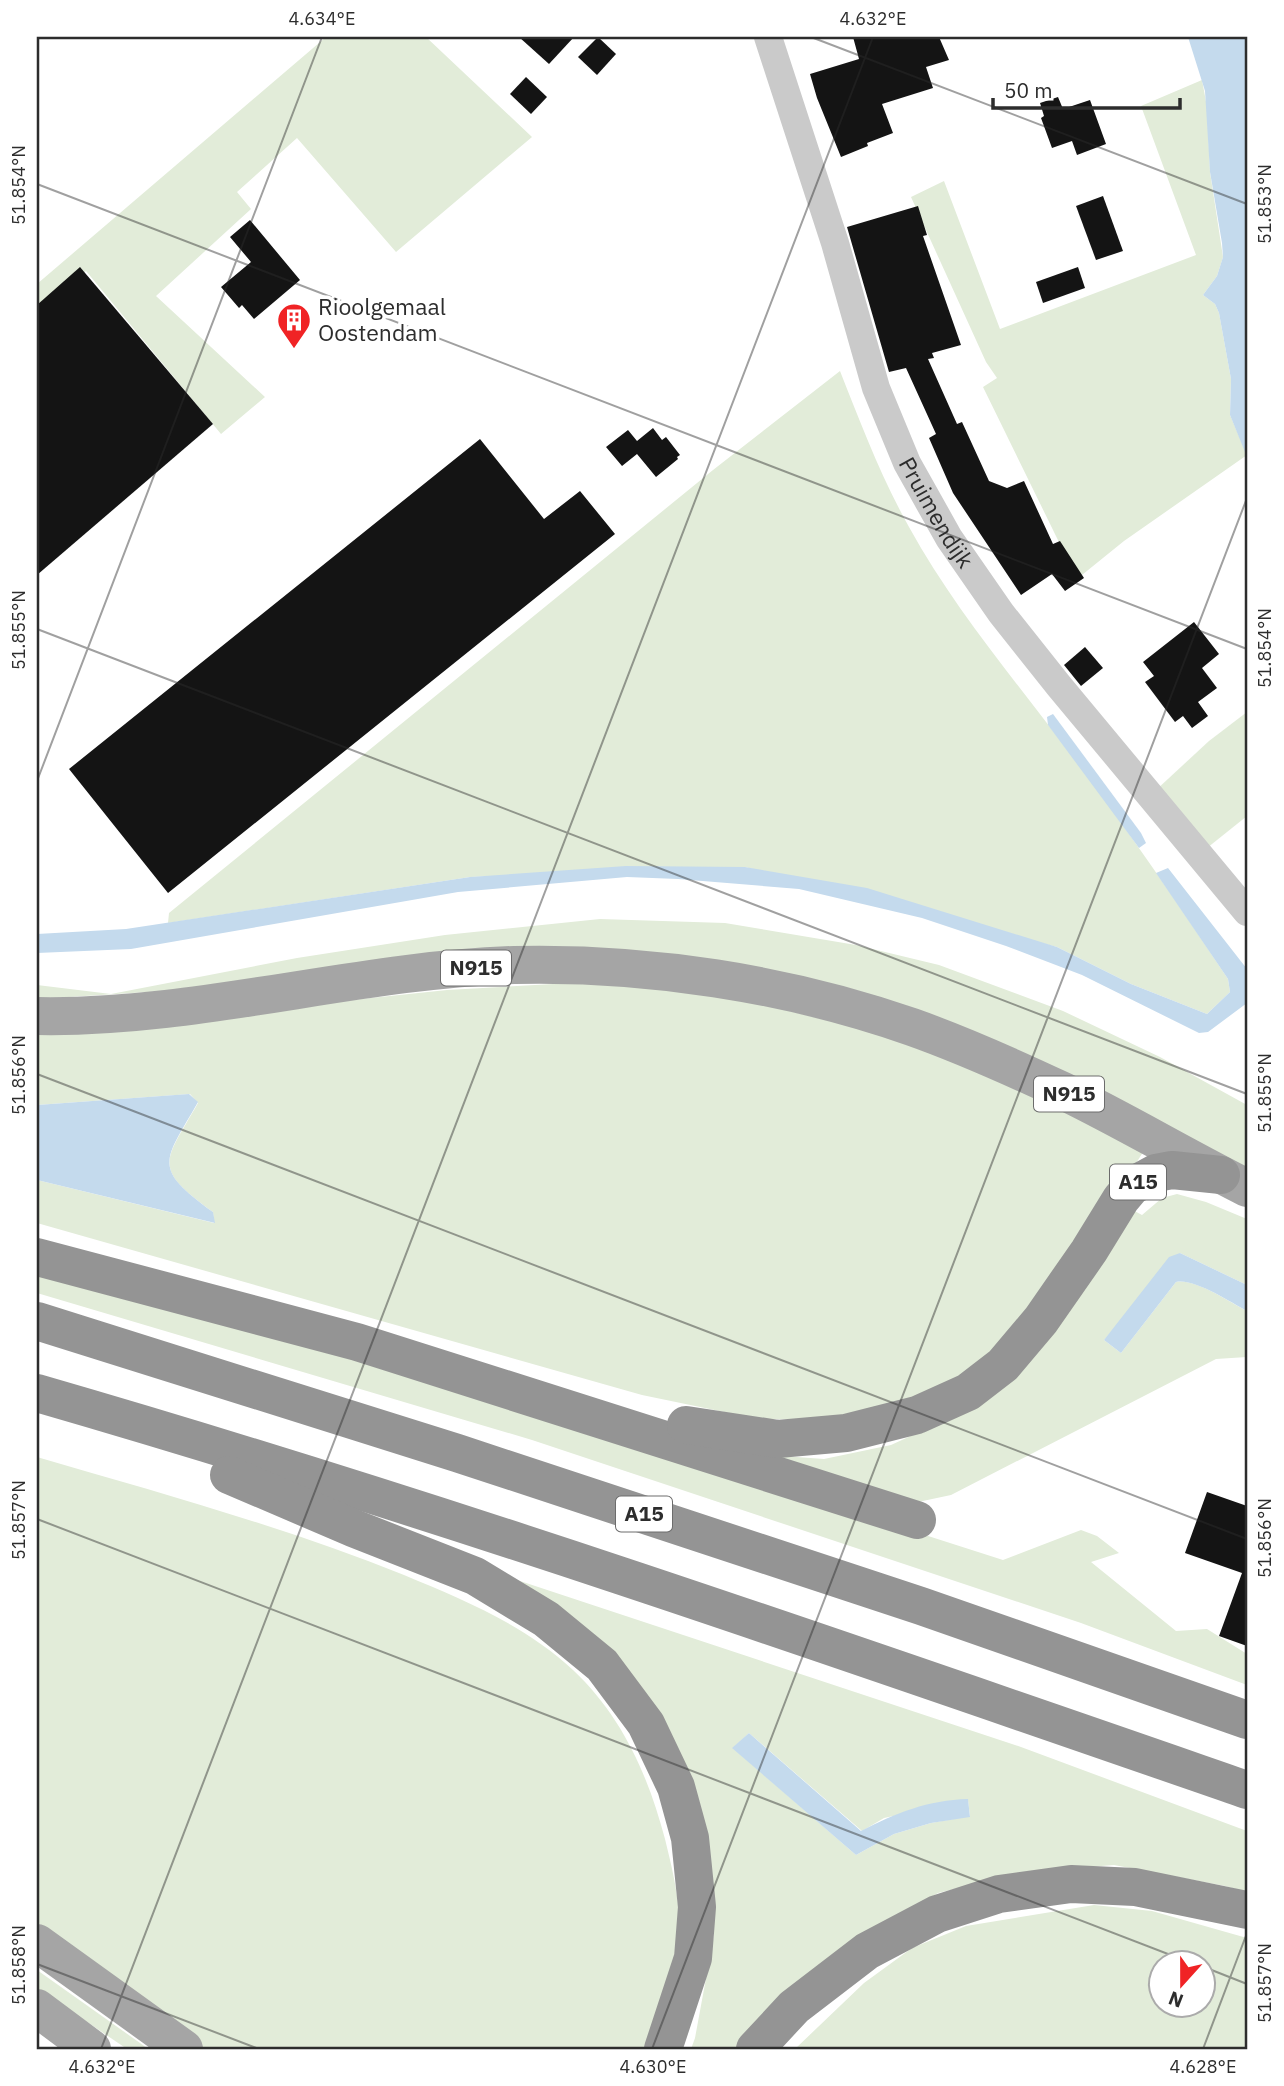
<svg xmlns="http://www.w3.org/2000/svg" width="1284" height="2086" font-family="'IBM Plex Sans',sans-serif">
<rect width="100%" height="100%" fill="#fff"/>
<g fill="#e2ecd9" fill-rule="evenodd">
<path d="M326,37H426L532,137L396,252L297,138L237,192L251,209L156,296L265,397L221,434L86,271L37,311V284Z"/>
<path d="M1202,80L1207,107L1210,172L1223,257L1217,276L1203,295L1215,304L1219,313L1231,379L1230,415L1247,455L1124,541L1077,579L983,387L997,378L986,362L911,197L944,181L1000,329L1196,255L1141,106Z"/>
<path d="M840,371C861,424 881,477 909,527C952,605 1009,673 1063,744C1121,820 1175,899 1228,979L1230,992L1207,1014L1131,984L1057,947L745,867L470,877L168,923L169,913L713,470Z"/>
<path d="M1247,712V816L1202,852L1155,791L1209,741Z"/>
<path d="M600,919L725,923L856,945L939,965L1063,1011L1160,1057L1247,1105V1172L713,966L262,985L37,999V985L111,994L297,958L445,935Z"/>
<path d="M589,982L708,991L916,1042L1145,1149L1075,1260L971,1373L902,1405L839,1420L758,1419L642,1395L37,1223V1180L214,1223L213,1212C151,1167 164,1163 198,1103L190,1094L37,1105V1033L447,990Z"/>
<path d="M1177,1194L1206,1202L1247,1219V1285L1180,1253L1104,1340L1121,1353L1176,1282C1195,1278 1229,1302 1247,1311V1357L1216,1359L951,1495L918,1502L755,1454L824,1459L891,1445L952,1417L1129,1208L1142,1215L1162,1198Z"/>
<path d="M37,1271L376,1359L1003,1560L1081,1530L1097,1536L1119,1553L1091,1562L1176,1631L1207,1629L1247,1654V1685L1081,1623L532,1440L37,1293Z"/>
<path d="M37,1457C160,1493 285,1527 404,1575C464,1600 525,1625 573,1670C622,1716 648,1775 665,1839C671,1864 678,1891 679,1917C680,1961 658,2008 644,2049H204L37,1928Z"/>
<path d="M511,1578L1021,1747L1247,1831V1892L1225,1886L1114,1865L1024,1872L938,1893L878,1927L734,2049H691L695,2038L714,1935L692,1791ZM749,1733L862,1831L884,1818L968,1800L970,1816L931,1823L894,1834L856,1855L733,1748Z"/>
<path d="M1094,1905L1152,1911L1247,1938V2049H795L864,1983L912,1948L966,1926ZM1162,1964H1204V2006H1162Z"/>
<path d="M37,1970L140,2043L148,2049H127L37,1988Z"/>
</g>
<g fill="#c4daed">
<path d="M1188,37H1247V457L1230,415L1231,379L1219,313L1215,304L1203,295L1217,276L1223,257L1222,243L1210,172L1205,91Z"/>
<path d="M1053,714L1141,833L1146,843L1139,848L1048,725L1047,717Z"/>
<path d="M626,866L745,867L867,888L1057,947L1131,984L1207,1014L1230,992L1228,979L1156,873L1168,868L1247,969V1003L1208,1032L1199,1033L1082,975L1006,946L922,918L799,889L678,879L627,877L458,892L131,949L37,953V934L126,929L470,877Z"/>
<path d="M189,1094L198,1102C164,1162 151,1167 213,1212L215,1223L37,1180V1105Z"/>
<path d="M1180,1253L1247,1285V1311C1230,1302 1194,1278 1176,1282L1121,1353L1104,1340L1169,1257Z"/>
<path d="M749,1733L861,1831C896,1813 928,1800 968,1799L970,1817L931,1823L894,1834L856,1855L732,1748Z"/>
</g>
<g fill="#141414">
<path d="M519,37H574L549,64Z"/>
<path d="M598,37L616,54L597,75L578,57Z"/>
<path d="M853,37H939L949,60L926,67L933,88L882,104L893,133L867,143L868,146L841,157L817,98L810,74L859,59Z"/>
<path d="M526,77L547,97L531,114L510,94Z"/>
<path d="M1058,97L1063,109L1090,100L1106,144L1077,155L1072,141L1052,148L1041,118L1044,116L1040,103Z"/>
<path d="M1103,196L1123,251L1096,260L1076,206Z"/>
<path d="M918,206L927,235L923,236L961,345L932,353L934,358L928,359L957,424L962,422L989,481L1007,488L1024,481L1053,544L1060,541L1084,578L1065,591L1052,574L1021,595L953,493L929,438L936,434L906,368L889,372L847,227Z"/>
<path d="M250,220L300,280L254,319L242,305L239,308L221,287L251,262L230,237Z"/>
<path d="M80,267L213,424L37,575V305Z"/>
<path d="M1078,267L1085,288L1043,303L1036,282Z"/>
<path d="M653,428L662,440L666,437L680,455L677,457L678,459L656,477L637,454L622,466L606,447L628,430L637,441Z"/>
<path d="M480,439L544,519L580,491L615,534L168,893L69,769Z"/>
<path d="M1194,622L1219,654L1202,668L1217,688L1198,702L1208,716L1192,728L1183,716L1175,722L1145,682L1154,676L1143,662Z"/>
<path d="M1085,647L1103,668L1081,686L1064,665Z"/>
<path d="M1207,1492L1247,1506V1646L1219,1636L1242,1573L1185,1553Z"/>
</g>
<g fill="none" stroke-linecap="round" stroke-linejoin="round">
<path stroke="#cacaca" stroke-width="28" id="s1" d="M768,37L835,243L876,388L907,463L949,538L1001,613L1059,686L1247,912"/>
<g stroke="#a5a5a5" stroke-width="38">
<path d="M37,1016C197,1019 354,970 514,965C647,962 786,983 912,1027C963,1045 1014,1068 1063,1091C1125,1121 1185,1157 1247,1188"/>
<path d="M37,1943L184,2049"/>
<path d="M37,2008L92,2049"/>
</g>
<g stroke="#949494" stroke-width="38">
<path d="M37,1257L357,1342L917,1520"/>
<path d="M37,1321L457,1453L921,1606L1247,1720"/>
<path d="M37,1393C445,1511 846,1651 1247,1790"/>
<path d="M686,1425L778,1439L846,1433L917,1415L968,1392L1003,1365L1041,1320L1089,1251L1121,1199L1132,1186L1156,1173L1172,1170L1221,1175"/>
<path d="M229,1475L353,1528L475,1576L546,1619L602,1665L646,1724L676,1787L690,1838L697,1907L693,1958L663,2049"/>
<path d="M755,2049L794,2007L867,1951L937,1914L999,1894L1071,1884L1135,1887L1247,1910"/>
</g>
</g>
<path fill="none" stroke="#2d2d2d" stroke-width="2" stroke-opacity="0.45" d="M811,37L1247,204M37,184L1247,649M37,629L1247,1094M37,781L322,37M37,1074L1247,1539M37,1519L1194,1964M37,1964L259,2049M1204,1967L1247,1984M101,2049L873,37M652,2049L1247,498M1203,2049L1247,1933"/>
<defs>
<g id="building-pin" transform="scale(1.75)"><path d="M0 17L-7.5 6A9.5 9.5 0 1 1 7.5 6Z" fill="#f02325" stroke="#fff"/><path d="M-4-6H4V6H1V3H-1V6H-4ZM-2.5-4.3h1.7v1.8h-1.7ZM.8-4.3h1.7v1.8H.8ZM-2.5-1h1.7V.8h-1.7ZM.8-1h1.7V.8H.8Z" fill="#fff"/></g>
</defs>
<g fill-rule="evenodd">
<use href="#building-pin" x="294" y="320"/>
</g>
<g text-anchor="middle" stroke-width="7" stroke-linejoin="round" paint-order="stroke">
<g fill="#fff" stroke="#6c6c6c" stroke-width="2">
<rect x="441" y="950.5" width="70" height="35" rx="5"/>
<rect x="1034" y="1076.5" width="70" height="35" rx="5"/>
<rect x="1110" y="1164.5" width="56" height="35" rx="5"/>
<rect x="616" y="1496.5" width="56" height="35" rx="5"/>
</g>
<g font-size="21" font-weight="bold" fill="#2d2d2d">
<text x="476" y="975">N915</text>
<text x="1069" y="1101">N915</text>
<text x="1138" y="1189">A15</text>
<text x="644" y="1521">A15</text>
</g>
<g font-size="23" fill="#2d2d2d" stroke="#fff" text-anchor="start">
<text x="318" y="315">Rioolgemaal<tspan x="318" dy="26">Oostendam</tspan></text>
</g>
<g font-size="23" fill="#2d2d2d" stroke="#fff">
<text dy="8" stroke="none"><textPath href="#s1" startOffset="506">Pruimendijk</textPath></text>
</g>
</g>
<rect width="1284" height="2086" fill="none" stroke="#ffffff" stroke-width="77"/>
<g transform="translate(1182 1984) rotate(201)"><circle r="33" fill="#ffffff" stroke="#ababab" stroke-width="2"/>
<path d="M0-5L12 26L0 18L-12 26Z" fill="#f02325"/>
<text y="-10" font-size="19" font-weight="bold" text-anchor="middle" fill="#2d2d2d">N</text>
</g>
<path d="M993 98v10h187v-10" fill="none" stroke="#2d2d2d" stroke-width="3.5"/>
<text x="1004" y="98" font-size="21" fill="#2d2d2d" stroke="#ffffff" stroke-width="5" paint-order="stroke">50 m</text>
<rect x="38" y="38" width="1208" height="2010" fill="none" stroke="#2d2d2d" stroke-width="2.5"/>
<g font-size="18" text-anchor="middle" fill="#2d2d2d">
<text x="322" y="25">4.634°E</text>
<text x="873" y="25">4.632°E</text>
<text transform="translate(19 185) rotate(-90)" y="6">51.854°N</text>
<text transform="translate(1265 204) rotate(-90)" y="6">51.853°N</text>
<text transform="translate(19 630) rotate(-90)" y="6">51.855°N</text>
<text transform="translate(1265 648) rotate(-90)" y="6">51.854°N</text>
<text transform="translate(19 1075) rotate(-90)" y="6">51.856°N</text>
<text transform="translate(1265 1093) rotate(-90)" y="6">51.855°N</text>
<text transform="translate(19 1520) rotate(-90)" y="6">51.857°N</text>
<text transform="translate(1265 1538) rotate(-90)" y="6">51.856°N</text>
<text transform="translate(19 1965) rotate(-90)" y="6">51.858°N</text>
<text transform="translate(1265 1983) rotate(-90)" y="6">51.857°N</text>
<text x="102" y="2073">4.632°E</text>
<text x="653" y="2073">4.630°E</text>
<text x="1203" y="2073">4.628°E</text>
</g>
</svg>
